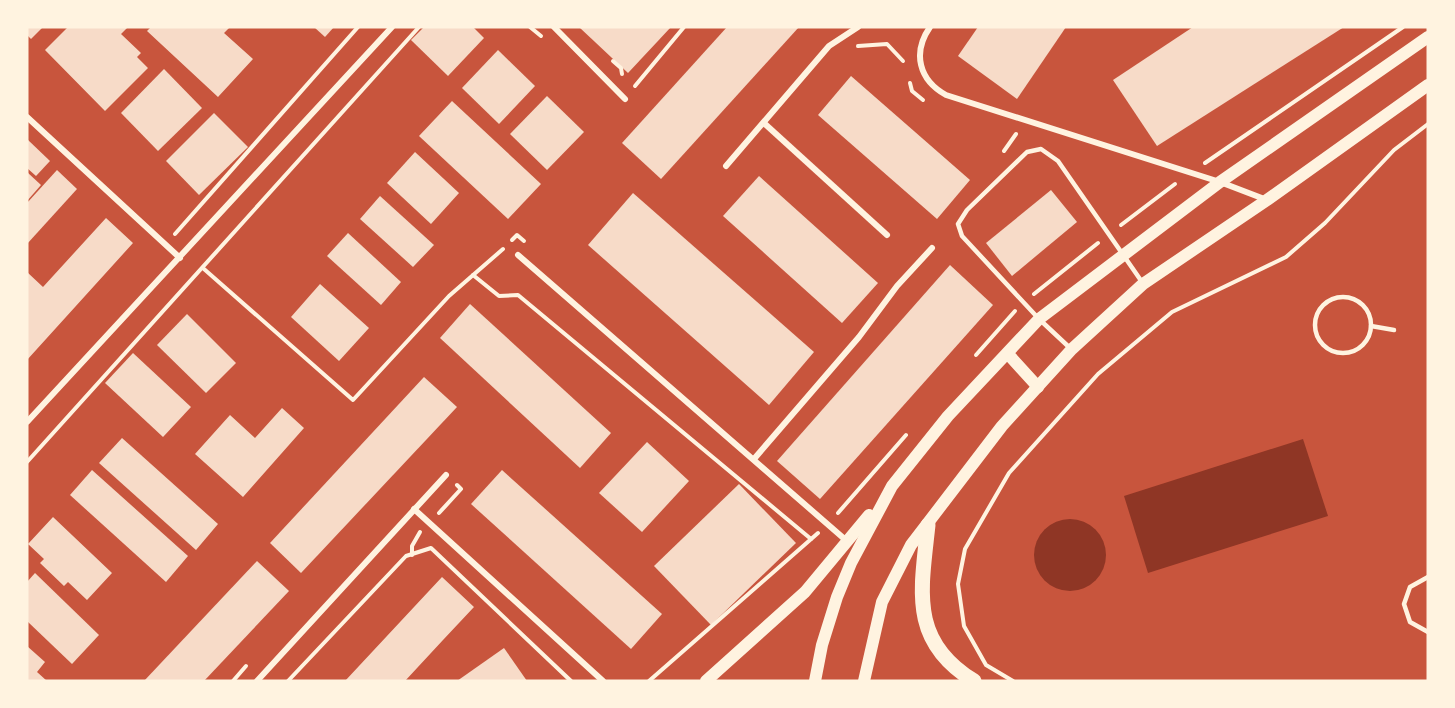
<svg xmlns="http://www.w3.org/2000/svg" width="1455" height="708" font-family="'Libre Baskerville',serif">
<rect width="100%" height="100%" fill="#c8553d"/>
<g fill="#8f3625">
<path d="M1303,439L1328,516L1148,573L1124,496Z"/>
<circle cx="1070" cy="555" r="36"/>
</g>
<g fill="#f7dbc8">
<path d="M27,27H43L31,39L27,35Z"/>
<path d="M68,27H128L121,34L141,53L137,57L148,68L105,111L45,50Z"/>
<path d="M151,27H230L224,33L253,59L218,97L147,31Z"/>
<path d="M314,27H334L325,37Z"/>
<path d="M424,27H473L484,38L448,76L411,40Z"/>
<path d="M579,27H671L628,73Z"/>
<path d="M727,27H799L661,179L622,143Z"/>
<path d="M978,27H1066L1017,99L958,56Z"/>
<path d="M1193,27H1344L1157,146L1113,80Z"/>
<path d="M498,50L535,86L499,124L462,88Z"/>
<path d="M164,69L202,108L158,151L121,113Z"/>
<path d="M851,76L970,180L937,219L818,115Z"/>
<path d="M547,96L584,132L547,170L510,134Z"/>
<path d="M452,101L541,184L508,219L419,136Z"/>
<path d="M214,113L248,147L199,195L166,161Z"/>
<path d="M27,139L50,161L36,176L27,168Z"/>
<path d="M415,152L459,193L431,224L387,183Z"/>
<path d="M57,170L77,189L27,244V203Z"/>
<path d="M27,172L41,185L27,201Z"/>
<path d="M759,176L878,283L842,323L723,216Z"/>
<path d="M1051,190L1077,222L1012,276L986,243Z"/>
<path d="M633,193L814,352L769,405L588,245Z"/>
<path d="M380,196L434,245L413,267L360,219Z"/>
<path d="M106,218L133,243L27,360V272L43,287Z"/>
<path d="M348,233L401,282L381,305L327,256Z"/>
<path d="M950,265L993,305L820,499L777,461Z"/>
<path d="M320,284L369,328L339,361L291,317Z"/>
<path d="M470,304L611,433L580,468L440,338Z"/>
<path d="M187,314L236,363L206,393L157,345Z"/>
<path d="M133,353L191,407L163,437L105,383Z"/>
<path d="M424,377L457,407L301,573L270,543Z"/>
<path d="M282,408L304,428L243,497L195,454L230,415L255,438Z"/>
<path d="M122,438L218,524L196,550L99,463Z"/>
<path d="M647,442L689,481L642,532L599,493Z"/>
<path d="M92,470L188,556L166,582L70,495Z"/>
<path d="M502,470L662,614L631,649L471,504Z"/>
<path d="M739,484L796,543L711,625L654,566Z"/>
<path d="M53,517L112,573L87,600L68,582L64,586L40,563L44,559L28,544Z"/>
<path d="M257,561L289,591L204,681H144Z"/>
<path d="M35,573L99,635L72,664L27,621V582Z"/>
<path d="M442,577L474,607L443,640L405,681H345Z"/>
<path d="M27,646L45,662L37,672L47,681H27Z"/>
<path d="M504,648L527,681H457Z"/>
</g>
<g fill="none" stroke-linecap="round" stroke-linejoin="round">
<g stroke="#fff3e0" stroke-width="4">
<path d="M530,27L541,36"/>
<path d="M858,46L887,44L903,61"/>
<path d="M613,61L621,68L622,74"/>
<path d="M910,83L912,91L923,100"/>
<path d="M635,86L684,27"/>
<path d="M1004,151L1016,134"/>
<path d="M1205,163L1403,27"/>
<path d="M1121,225L1175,184"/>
<path d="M175,234L358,27"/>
<path d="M512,240L517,235L524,241"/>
<path d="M204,269L353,400L449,296L503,249"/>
<path d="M473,275L499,296L518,295L811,539"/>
<path d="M1034,294L1098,243"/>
<path d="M976,355L1015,311"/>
<path d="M27,462L419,27"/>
<path d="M439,513L461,489L457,485"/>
<path d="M838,513L906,435"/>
<path d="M412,555V546L420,532"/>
<path d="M233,681L246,666"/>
<path d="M288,681L406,556L431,548L571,681"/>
<path d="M649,681L818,533"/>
<path d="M1013,681L986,665L964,626L958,584L965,549L1009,473L1098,374L1172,312L1286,257L1325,223L1394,150L1428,124"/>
</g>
<g stroke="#fff3e0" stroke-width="4.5">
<circle cx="1343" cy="325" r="28"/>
<path d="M1371,326L1394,330"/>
<path d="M1070,348L1039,319L962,236L958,224L967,210L1027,152L1041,149L1058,161L1142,282"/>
<path d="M1428,577L1410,587L1404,604L1410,622L1428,632"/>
</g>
<g stroke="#fff3e0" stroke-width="6">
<path d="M554,27L625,99"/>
<path d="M930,27C912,53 919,80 946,95L1220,182L1267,200"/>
<path d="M27,117L180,258"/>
<path d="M765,124L887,235"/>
<path d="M726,166L829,46L858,27"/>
<path d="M518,255L848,542"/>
<path d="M27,422L392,27"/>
<path d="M754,459L859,337L897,286L932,248"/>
<path d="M414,509L603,681"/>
<path d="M257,681L446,475"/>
</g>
<g stroke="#fff3e0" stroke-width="12">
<path d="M1008,354L1038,387"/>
<path d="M706,681L805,592L869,515"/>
<path d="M815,681L822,645L837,597L851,563L892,486L948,416L1039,319L1220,182L1428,37"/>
<path d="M864,681L882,602L911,545L1002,426L1072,349L1143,284L1267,200L1428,85"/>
</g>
<path stroke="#fff3e0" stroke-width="15" d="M928,525C921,591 909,641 974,681"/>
</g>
<rect width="1455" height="708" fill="none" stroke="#fff3e0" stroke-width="57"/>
</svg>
